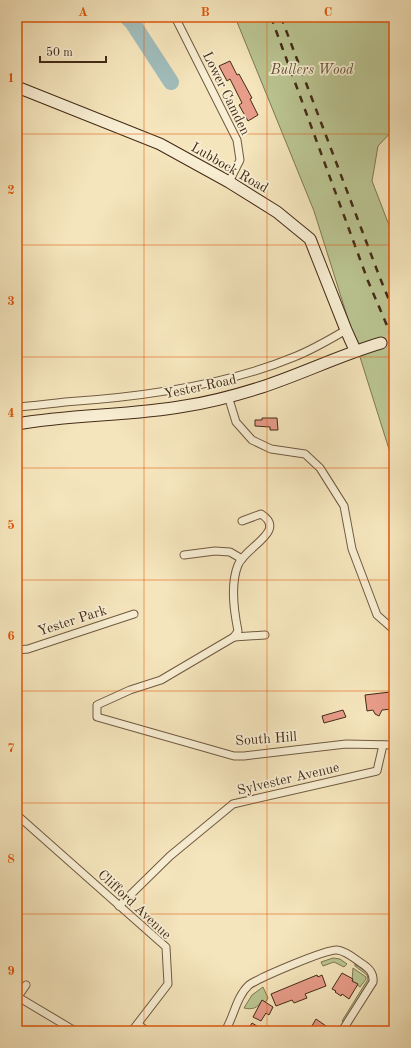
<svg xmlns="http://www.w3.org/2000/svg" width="411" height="1048" font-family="'Old Standard TT',serif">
<rect width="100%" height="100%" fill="#f5e5bc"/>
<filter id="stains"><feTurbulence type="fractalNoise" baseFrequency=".005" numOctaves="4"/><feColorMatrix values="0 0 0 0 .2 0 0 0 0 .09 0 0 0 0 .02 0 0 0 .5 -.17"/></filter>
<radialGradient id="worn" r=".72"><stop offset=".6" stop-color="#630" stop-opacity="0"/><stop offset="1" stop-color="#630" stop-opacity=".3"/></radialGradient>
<g fill="#bac592" stroke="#7e7854">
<path d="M235,17H394V129L378,146L372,181L394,238V465L314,211Z"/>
<path d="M333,958L340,959L347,964L344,967L334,962L323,966L321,962Z"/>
<path d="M355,964L369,974L370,980L344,1022L342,1021L368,979L367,975L355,966Z"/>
<path d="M353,968L366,977V979L360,987L352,981Z"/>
<path d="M263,987L268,998L265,1003L262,1001C257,1008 253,1010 244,1008L252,995Z"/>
</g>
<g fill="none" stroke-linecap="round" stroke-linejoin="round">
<path stroke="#a0bdbb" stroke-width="16" d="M127,17L132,22L171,82"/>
</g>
<g fill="#e89c8a" stroke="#432b17">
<path d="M230,61L237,75L239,74L252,98L250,99L258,115L248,121L239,105L242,103L230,79L227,81L219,66Z"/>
<path d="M262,418H277L278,430H270V427L255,426V420H262Z"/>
<path d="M390,692L392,694L393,697L391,700L392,709L382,710L379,716L375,714L373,710L367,711L365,695Z"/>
<path d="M343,710L346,717L324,723L322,716Z"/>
<path d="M342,973L353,979L352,981L358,984L349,999L342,994L341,996L335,992L336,991L332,989Z"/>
<path d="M317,975L318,977L322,975L326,986L305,994L307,998L294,1003L292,1000L276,1006L271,994Z"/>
<path d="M262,1000L273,1007L269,1015L266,1013L261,1021L253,1017Z"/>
<path d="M316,1019L326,1026L323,1031H309Z"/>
<path d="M252,1023L265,1031H247Z"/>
</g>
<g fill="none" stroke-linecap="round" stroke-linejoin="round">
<path stroke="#d1c09b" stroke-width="11" stroke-dasharray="11 5.5" stroke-linecap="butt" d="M381,343L394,338"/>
<g stroke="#705a40" stroke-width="9">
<g id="street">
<path d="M175,17L237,140L240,160L229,182"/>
<path d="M228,396L236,422L252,440L271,449L305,454L320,468L344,506L352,549L377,615L394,630"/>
<path d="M17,407C33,406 49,404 65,402C141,397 224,386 294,357C312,350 329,340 346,330"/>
<path d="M242,521L261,514C288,531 245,547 238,565C230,585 234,611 238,631L234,637L161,680L130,690L97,705V717L234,756H244L346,744L394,745"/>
<path d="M184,555L215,551L230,552L242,559"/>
<path d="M234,637L265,635"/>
<path d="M17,650L28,649L134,614"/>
<path d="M17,815L166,947L168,984L132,1031"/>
<path d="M119,906L170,856L233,804L377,771L383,745"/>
<path d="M18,997L75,1031"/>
<path d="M17,998L26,985"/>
<path d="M138,1024L146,1031"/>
<path d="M225,1031C234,1017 236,997 249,985C259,978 326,949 337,950C346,951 354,958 361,963C369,968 374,973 373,982L342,1031"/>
</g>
</g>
<g stroke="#432b17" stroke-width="13">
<g id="secondary">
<path d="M17,87L160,144L229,182L277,212L310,239L346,330L355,350"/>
<path d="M17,424C73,414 130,416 185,406C211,402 237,395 262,387C302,374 340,355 381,343"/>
</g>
</g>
<use href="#street" stroke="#f8eed3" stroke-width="7"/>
<use href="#secondary" stroke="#f8eed3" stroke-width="11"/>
<g stroke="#432b17" stroke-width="2.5" stroke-dasharray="7 7" stroke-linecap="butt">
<path d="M271,17L368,281L394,342"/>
<path d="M281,17L380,278L394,312"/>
</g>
</g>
<path fill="none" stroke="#e0570d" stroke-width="1" stroke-opacity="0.55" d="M144,17V1031M267,17V1031M17,134H394M17,245H394M17,357H394M17,468H394M17,580H394M17,691H394M17,803H394M17,914H394"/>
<g text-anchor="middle" stroke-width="3.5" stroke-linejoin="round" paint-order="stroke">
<g font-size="14" font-style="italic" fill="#615236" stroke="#f8eed3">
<text x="312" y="74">Bullers Wood</text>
</g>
<g font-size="14" fill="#432b17" stroke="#f8eed3">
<text transform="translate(227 93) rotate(64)" y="5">Lower Camden</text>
<text transform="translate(230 167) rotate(30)" y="5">Lubbock Road</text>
<text transform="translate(200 386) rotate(-12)" y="5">Yester Road</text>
<text transform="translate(72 620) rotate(-18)" y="5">Yester Park</text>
<text transform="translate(266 738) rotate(-4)" y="5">South Hill</text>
<text transform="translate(288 778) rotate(-13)" y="5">Sylvester Avenue</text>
<text transform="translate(135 904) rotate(43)" y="5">Clifford Avenue</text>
</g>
</g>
<rect width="411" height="1048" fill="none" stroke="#f5e5bc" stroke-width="44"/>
<path d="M40 56v6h66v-6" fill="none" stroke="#432b17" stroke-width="2"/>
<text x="46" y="56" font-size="12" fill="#432b17" stroke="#f8eed3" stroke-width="3" paint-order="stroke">50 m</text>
<rect x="22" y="22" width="367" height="1004" fill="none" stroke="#e0570d" stroke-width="1.5"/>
<g font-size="13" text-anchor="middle" font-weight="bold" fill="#e0570d">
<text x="83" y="16">A</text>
<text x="205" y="16">B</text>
<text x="328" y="16">C</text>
<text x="11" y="82">1</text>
<text x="11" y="194">2</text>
<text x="11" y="305">3</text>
<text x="11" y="417">4</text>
<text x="11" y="529">5</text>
<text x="11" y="640">6</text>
<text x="11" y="752">7</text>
<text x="11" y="863">8</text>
<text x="11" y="975">9</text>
</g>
<rect width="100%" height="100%" filter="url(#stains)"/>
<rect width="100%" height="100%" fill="url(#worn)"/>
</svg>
